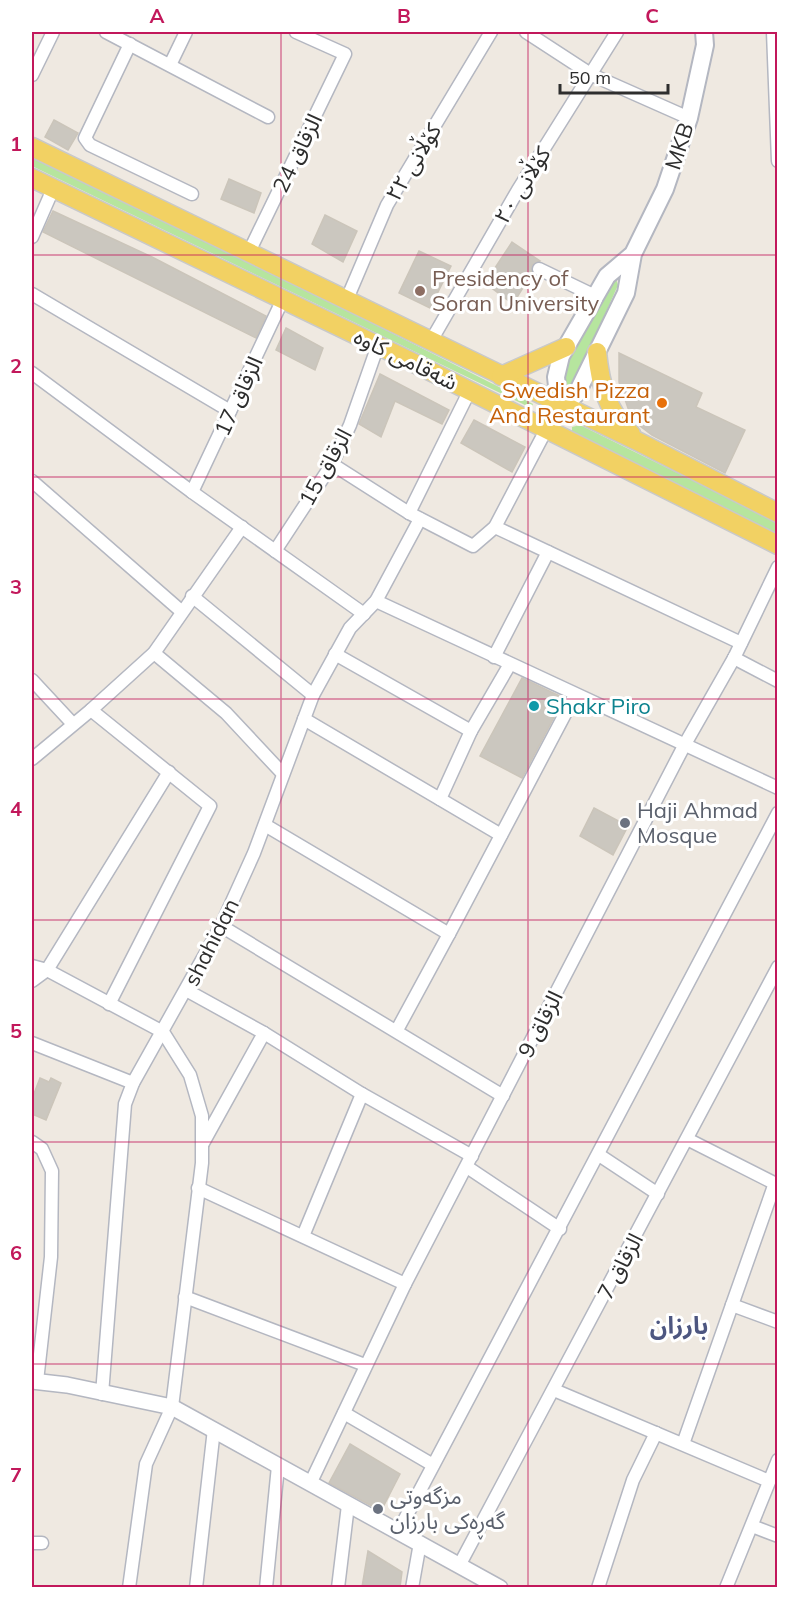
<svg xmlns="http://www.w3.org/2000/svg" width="809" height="1619" font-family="Mulish,'Noto Sans Arabic',sans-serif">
<rect width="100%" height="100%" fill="#efe9e1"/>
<g fill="#b6e59e">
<path d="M32,157L187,230L533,404L531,408L32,166Z"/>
<path d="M616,279L618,285L574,385H565L562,372Z"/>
<path d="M580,425L777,522V535L577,436L572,431V427Z"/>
</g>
<g fill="#cbc7bf" stroke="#cbc5ba" stroke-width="1.5">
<path d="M54,120L78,133L68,150L45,137Z"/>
<path d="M229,179L261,193L254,213L221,199Z"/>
<path d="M53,211L152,257L266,316L256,338L43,232Z"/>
<path d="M325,215L357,231L343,262L312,244Z"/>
<path d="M512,242L540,261L532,265V273L513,304L485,283Z"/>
<path d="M419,251L451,266L430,308L399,293Z"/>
<path d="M286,328L323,348L315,370L276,350Z"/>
<path d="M619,353L702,393L696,407L745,430L725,473L652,435L640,426L630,414L619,382Z"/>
<path d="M380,374L449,410L442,424L395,401L381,437L359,424Z"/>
<path d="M474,420L525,447L512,472L461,443Z"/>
<path d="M522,678L564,698L522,778L480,756Z"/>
<path d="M594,808L628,826L613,855L580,836Z"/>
<path d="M40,1078L49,1082L51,1078L61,1083L46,1120L32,1114V1099Z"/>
<path d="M350,1444L400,1474L381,1511L329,1483Z"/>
<path d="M368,1551L402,1572L400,1587H362Z"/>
</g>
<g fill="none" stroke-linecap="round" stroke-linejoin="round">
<g stroke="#b4b7c1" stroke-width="15">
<g id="minor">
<path d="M106,32L268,117"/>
<path d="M526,32L592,75L689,118"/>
<path d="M773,32L778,161"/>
<path d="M130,44L85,138L90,145L192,194"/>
<path d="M170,65L186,32"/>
<path d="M32,75L53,32"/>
<path d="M32,237L53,189"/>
<path d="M249,252L345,54L296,32"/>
<path d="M539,269L595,296"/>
<path d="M32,294L230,411"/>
<path d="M347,299L387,205L491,32"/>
<path d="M431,341L518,190L617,32"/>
<path d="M32,373L192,492L364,614"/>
<path d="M332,464L409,513L473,546L495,527L547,428"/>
<path d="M32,481L181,611"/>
<path d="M192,492L283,299"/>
<path d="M409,513L470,390"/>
<path d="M495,527L741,643"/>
<path d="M275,551L332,464L350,425L378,345"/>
<path d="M192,596L313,695"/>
<path d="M376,601L778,788"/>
<path d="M154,653L226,713L283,774"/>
<path d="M335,654L471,731"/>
<path d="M494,657L548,552"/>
<path d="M734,658L778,681"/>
<path d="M32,680L72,723"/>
<path d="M91,710L210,806L109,1004"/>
<path d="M304,719L501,835"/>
<path d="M32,759L91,710L154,653L242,527"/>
<path d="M440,799L471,731L510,664"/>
<path d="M265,825L449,934L397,1030"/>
<path d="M221,926L503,1096"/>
<path d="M449,934L575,695"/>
<path d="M32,966L47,970L163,1032L190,1075L202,1116V1163L172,1407L146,1464L129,1588"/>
<path d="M32,981L47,970L169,772"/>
<path d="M186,990L264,1033"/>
<path d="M32,1043L133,1083"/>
<path d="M687,1139L778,1185"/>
<path d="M32,1142L42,1149L52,1171L51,1257L37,1381"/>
<path d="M203,1143L264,1033L362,1094"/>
<path d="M599,1155L658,1194"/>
<path d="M467,1167L560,1229"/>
<path d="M198,1188L405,1284"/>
<path d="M303,1236L362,1094L472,1156"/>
<path d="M185,1297L365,1365"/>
<path d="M732,1305L778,1322"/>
<path d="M554,1390L769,1481"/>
<path d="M102,1394L125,1104L133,1083L221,926L254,853L313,695L350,628L376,601L420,519"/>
<path d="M344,1413L433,1465"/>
<path d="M683,1444L775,1183"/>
<path d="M310,1484L405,1284L685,744L734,658L778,567"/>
<path d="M752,1526L778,1536"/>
<path d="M398,1532L778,813"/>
<path d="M32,1543H42"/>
<path d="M460,1564L778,967"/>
<path d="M196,1588L214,1429"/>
<path d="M266,1588L278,1466"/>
<path d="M338,1588L348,1505"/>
<path d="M412,1588L420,1543"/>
<path d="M598,1588L633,1480L656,1433"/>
<path d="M726,1588L778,1460"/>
</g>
</g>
<g stroke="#b4b7c1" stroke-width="18">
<path id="tertiary" d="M32,1381L67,1385L172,1407L500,1588"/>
</g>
<g stroke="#b4b7c1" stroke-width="20">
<path id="secondary" d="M633,254L607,276L561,356L556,377L559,404L570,400L577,393L626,293L633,254L665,189L689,118L705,45L704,32"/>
</g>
<g stroke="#c9c9c9" stroke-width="21">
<g id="primary">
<path d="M32,147L639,442L778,513"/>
<path d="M32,178L410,361L778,545"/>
<path d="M597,352C600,383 607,412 631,434"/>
<path d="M501,376L566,347"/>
</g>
</g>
<use href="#minor" stroke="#fff" stroke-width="12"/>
<use href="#tertiary" stroke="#fff" stroke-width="15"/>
<use href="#secondary" stroke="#fff" stroke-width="16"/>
<use href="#primary" stroke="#f2d163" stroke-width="18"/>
</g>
<path fill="none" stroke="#c2185b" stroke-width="1.5" stroke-opacity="0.55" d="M281,32V1588M528,32V1588M32,255H778M32,477H778M32,699H778M32,920H778M32,1142H778M32,1364H778"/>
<circle fill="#8d6e63" stroke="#fff" stroke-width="2" cx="420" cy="291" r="6"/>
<circle fill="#e8710a" stroke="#fff" stroke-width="2" cx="662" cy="403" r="6"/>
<circle fill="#0f9aa8" stroke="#fff" stroke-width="2" cx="534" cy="706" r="6"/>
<g fill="#6b7280" stroke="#fff" stroke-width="2">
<circle cx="625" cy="823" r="6"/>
<circle cx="378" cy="1509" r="6"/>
</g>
<g text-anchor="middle" stroke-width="6" stroke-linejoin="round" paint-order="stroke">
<g font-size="22" fill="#2e2e2e" stroke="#fff">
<text transform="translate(679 146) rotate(-72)" y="8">MKB</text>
<text transform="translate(297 153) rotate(-64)" y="8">الزقاق 24</text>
<text transform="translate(413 162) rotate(-59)" y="8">کۆڵانی ٢٢</text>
<text transform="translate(522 185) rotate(-58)" y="8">کۆڵانی ٢٠</text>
<text transform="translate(406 359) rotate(26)" y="8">شەقامی کاوە</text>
<text transform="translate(238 396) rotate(-65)" y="8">الزقاق 17</text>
<text transform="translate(325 467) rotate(-61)" y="8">الزقاق 15</text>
<text transform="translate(211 942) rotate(-63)" y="8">shahidan</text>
<text transform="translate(540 1024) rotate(-63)" y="8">الزقاق 9</text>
<text transform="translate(620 1266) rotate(-62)" y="8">الزقاق 7</text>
</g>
<g font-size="22" fill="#785e54" stroke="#fff" text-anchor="start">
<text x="432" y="286">Presidency of<tspan x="432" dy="25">Soran University</tspan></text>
</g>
<g font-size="22" fill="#c56008" stroke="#fff" text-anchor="end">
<text x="650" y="398">Swedish Pizza<tspan x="650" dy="25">And Restaurant</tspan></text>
</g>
<g font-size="22" fill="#0d838f" stroke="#fff" text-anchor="start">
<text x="546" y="714">Shakr Piro</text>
</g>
<g font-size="22" fill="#5b616d" stroke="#fff" text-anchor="start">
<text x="637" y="818">Haji Ahmad<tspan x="637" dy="25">Mosque</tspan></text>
<text x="390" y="1504">مزگەوتی<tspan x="390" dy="25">گەڕەکی بارزان</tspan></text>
</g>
<g font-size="24" font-weight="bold" fill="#4d5680" stroke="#fff">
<text x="679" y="1334">بارزان</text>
</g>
</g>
<rect width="809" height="1619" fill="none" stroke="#ffffff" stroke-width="66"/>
<path d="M560 84v9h108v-9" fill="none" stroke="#2e2e2e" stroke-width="3"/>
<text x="569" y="84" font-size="18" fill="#2e2e2e" stroke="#ffffff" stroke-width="4.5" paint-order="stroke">50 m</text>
<rect x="33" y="33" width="743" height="1553" fill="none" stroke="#c2185b" stroke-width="2"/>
<g font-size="20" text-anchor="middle" font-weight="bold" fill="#c2185b">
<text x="157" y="23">A</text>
<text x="404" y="23">B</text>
<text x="652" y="23">C</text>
<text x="16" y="151">1</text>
<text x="16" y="373">2</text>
<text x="16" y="594">3</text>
<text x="16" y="816">4</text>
<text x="16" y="1038">5</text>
<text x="16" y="1260">6</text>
<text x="16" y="1482">7</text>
</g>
</svg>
